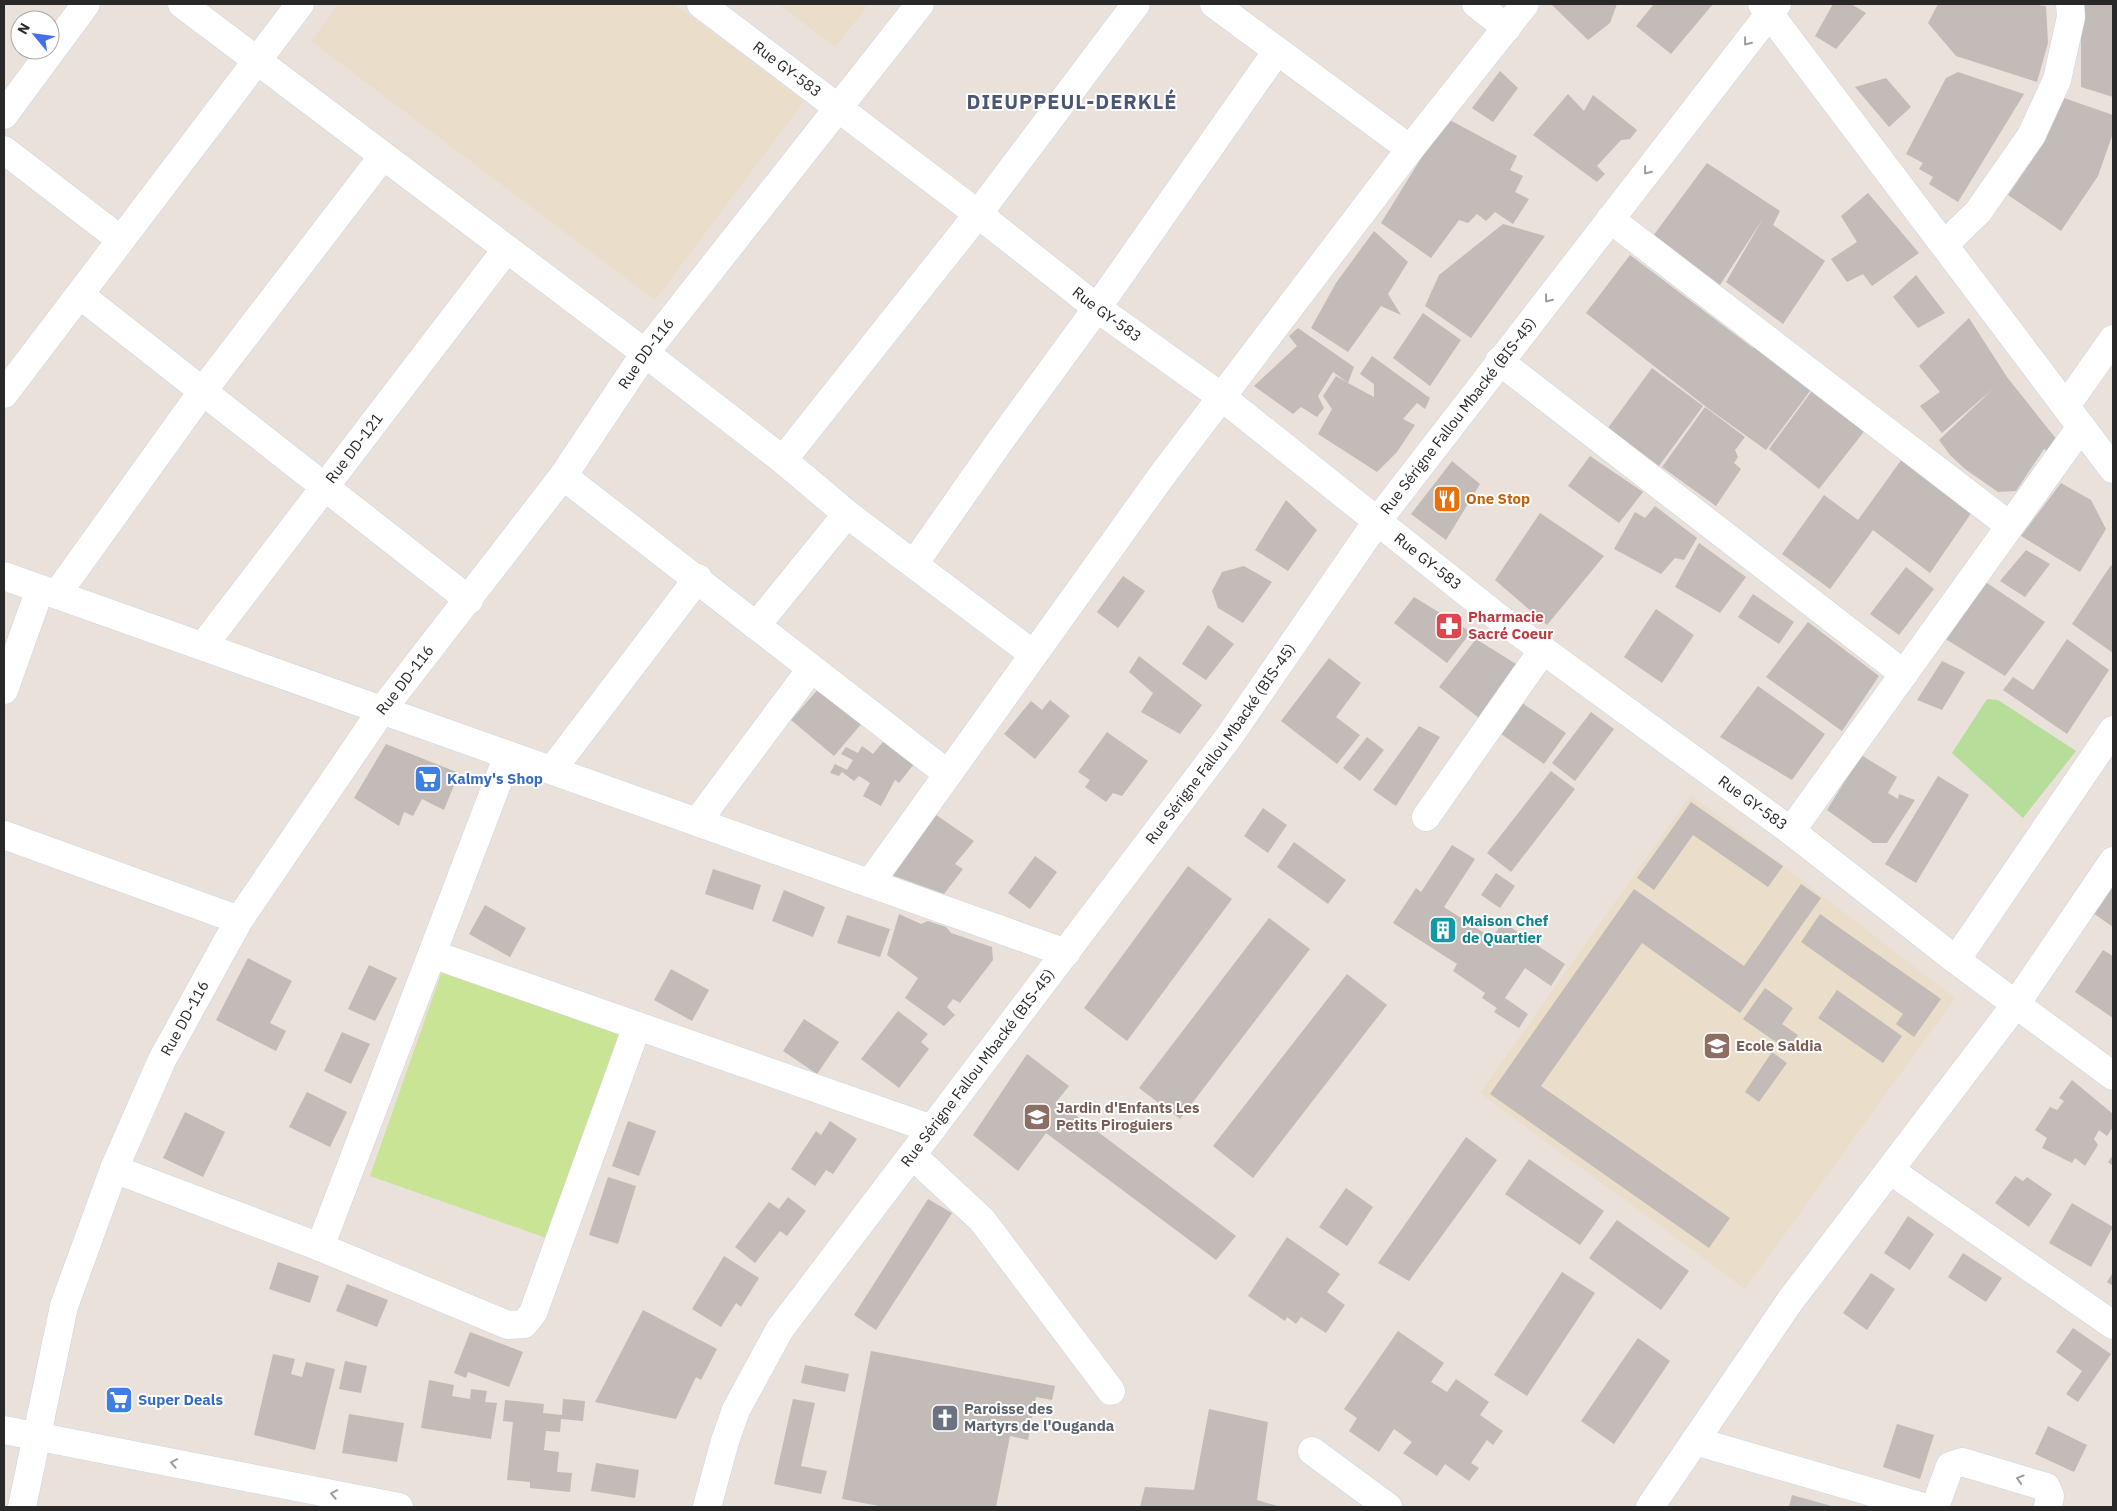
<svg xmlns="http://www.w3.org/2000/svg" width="2117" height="1511" font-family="'IBM Plex Sans',sans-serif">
<rect width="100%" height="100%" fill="#e9e1da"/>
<g fill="#eaddca">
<path d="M339,4H674L804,101L655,300L311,41Z"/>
<path d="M779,4H869L835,47Z"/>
<path d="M1691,795L1955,998L1745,1289L1480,1093Z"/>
</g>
<path fill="#b6dd99" d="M1987,699L1998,700L2076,751L2023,818L1952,753Z"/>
<path fill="#c9e495" d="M442,971L625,1035L552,1240L370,1176Z"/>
<g fill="#c2bbb7">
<path d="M1551,4H1617L1610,23L1588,40Z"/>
<path d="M1654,4H1713L1671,54L1636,26Z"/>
<path d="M1833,4H1851L1866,13L1836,49L1815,36Z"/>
<path d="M1938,4H2030L2046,6L2048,43L2037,82L1956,56L1928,23Z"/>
<path d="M2081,4H2113V97L2081,87Z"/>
<path d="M1500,71L1518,88L1493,122L1472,108Z"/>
<path d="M1958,72L2024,94L1958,202L1929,184L1933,177L1919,169L1923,163L1906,154L1946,78Z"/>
<path d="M1886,78L1911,107L1889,127L1855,87Z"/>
<path d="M1568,94L1584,111L1593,95L1637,130L1630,139L1621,140L1597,166L1605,174L1597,182L1533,135Z"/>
<path d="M2064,98L2113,115V133L2098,176L2061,231L2008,195L2045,141Z"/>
<path d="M1446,118L1517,156L1510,170L1523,176L1515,192L1529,199L1513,224L1495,212L1486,221L1477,214L1468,223L1459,220L1431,258L1381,223Z"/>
<path d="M1707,163L1780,211L1773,225L1825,261L1783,324L1726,282L1764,217L1720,285L1653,236Z"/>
<path d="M1868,193L1919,253L1872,286L1863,274L1847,282L1831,259L1857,242L1841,216Z"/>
<path d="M1503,224L1545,236L1471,338L1425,306L1439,275Z"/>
<path d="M1374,231L1408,262L1388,294L1401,315L1381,306L1348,352L1311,328L1336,283Z"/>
<path d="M1630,255L1753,348L1755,347L1813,387L1766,450L1709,409L1586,313Z"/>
<path d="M1916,275L1945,313L1918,328L1893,297Z"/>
<path d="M1423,313L1461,340L1430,386L1393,358Z"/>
<path d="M1969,318L2007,377L2057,440L2050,453L2044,449L2016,491L1998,492L1965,469L1950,455L1939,440L1994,388L1942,433L1920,406L1940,392L1919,366Z"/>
<path d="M1298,328L1354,367L1348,383L1374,397V384L1360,374L1372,356L1430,398L1425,409L1417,403L1403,419L1415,425L1397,452L1377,472L1318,434L1332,409L1323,396L1336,376L1348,383L1333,372L1318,396L1324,408L1317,417L1301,407L1293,414L1254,386L1297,346L1289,336Z"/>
<path d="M1652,368L1703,406L1659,466L1608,428Z"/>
<path d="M1814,388L1866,429L1819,489L1769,449Z"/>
<path d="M1705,407L1745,437L1735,450L1738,457L1734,463L1741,469L1716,506L1662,467Z"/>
<path d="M1590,456L1643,492L1619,523L1568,486Z"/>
<path d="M1902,459L1974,509L1930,573L1873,530L1830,589L1782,554L1824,495L1858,520Z"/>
<path d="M1452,461L1480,484L1446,540L1411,514Z"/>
<path d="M2061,483L2091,500L2106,529L2080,572L2021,536Z"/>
<path d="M1286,500L1317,530L1288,571L1255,550Z"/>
<path d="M1655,506L1697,538L1684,560L1675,558L1661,574L1614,549L1635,512L1645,518Z"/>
<path d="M1540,513L1604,556L1547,625L1495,580Z"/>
<path d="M1699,543L1746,577L1720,613L1675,587Z"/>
<path d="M2026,550L2050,564L2025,597L2000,581Z"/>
<path d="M2111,565L2113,567V653L2072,624Z"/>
<path d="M1244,566L1272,582L1243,623L1218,608L1212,591L1222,572Z"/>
<path d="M1906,567L1934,589L1899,635L1870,614Z"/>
<path d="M1123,576L1145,591L1118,628L1097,612Z"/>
<path d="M1984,581L2045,622L2005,676L1944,638Z"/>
<path d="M1753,594L1794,622L1779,644L1738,617Z"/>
<path d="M1414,597L1471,632L1447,663L1394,623Z"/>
<path d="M1656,609L1694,635L1662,683L1624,657Z"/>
<path d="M1808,622L1879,676L1842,731L1766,677Z"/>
<path d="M1208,625L1234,644L1206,680L1182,664Z"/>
<path d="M1476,639L1524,669L1487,724L1439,687Z"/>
<path d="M2067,639L2109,670L2067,734L2003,690L2013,677L2033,690Z"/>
<path d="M1139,656L1202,705L1180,734L1141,712L1153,693L1129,672Z"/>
<path d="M1329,658L1361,683L1336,717L1360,735L1337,764L1281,721Z"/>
<path d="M1942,661L1965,672L1942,710L1917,700Z"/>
<path d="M821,686L863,722L834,756L791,720Z"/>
<path d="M1758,686L1825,734L1792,780L1720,737Z"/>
<path d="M1515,698L1566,733L1544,764L1494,729Z"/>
<path d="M1050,700L1070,716L1035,759L1004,734L1031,701L1042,710Z"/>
<path d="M1591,712L1614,729L1575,781L1552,763Z"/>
<path d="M1419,726L1440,737L1396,806L1373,790Z"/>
<path d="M1107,732L1148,761L1122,796L1113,793L1106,802L1085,787L1090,780L1078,772Z"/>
<path d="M887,737L917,760L899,783L895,780L881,806L863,796L870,783L859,776L854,781L842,772L839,776L830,773L835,764L847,770L853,760L841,754L846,747L858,753L862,746L873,754Z"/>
<path d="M1367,737L1384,750L1360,781L1343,768Z"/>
<path d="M386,744L459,773L444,810L422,799L413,816L404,812L399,826L354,798Z"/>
<path d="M1861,755L1897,777L1888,793L1898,799L1899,794L1915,800L1887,843H1873L1827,810Z"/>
<path d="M1551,771L1575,789L1511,872L1487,853Z"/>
<path d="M1938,776L1969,795L1916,883L1885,864Z"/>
<path d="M1691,802L1783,866L1768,887L1693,835L1654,890L1637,878Z"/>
<path d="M1263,808L1287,825L1268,853L1244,836Z"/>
<path d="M929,810L974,841L955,864L963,869L944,894L889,874Z"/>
<path d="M1294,842L1346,880L1328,904L1277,867Z"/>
<path d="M1452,845L1475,859L1444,907L1492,938L1503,922L1565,964L1551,986L1525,968L1505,998L1528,1014L1519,1028L1494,1012L1497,1008L1482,998L1485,993L1453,971L1457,964L1393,923L1416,888L1421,892Z"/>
<path d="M1035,856L1057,872L1030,909L1008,893Z"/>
<path d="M2113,864V927L2083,906Z"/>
<path d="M1188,866L1232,899L1127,1041L1084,1008Z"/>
<path d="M713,869L761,885L753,910L705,894Z"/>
<path d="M1496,873L1515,886L1500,908L1481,895Z"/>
<path d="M1801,884L1821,898L1740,1013L1642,943L1541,1086L1730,1218L1709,1248L1490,1094L1634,889L1744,966Z"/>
<path d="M784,890L825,907L813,937L772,921Z"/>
<path d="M485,905L526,928L510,957L469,934Z"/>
<path d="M899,914L921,924L928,921L946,927L951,933L992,947L993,960L960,1003L953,999L947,1007L955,1015L944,1026L905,998L918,978L887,955Z"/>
<path d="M1820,914L1941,999L1914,1037L1896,1024L1903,1014L1801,942Z"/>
<path d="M847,915L890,929L880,957L837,943Z"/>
<path d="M1269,918L1310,949L1180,1119L1139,1088Z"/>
<path d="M2103,950L2113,956V1018L2075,992Z"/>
<path d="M248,958L292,981L270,1023L286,1031L276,1051L216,1020Z"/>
<path d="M369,965L397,978L375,1021L348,1009Z"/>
<path d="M671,969L709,990L692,1021L654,1000Z"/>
<path d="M1347,974L1387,1005L1253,1178L1213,1146Z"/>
<path d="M1765,988L1793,1008L1782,1024L1798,1035L1787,1050L1743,1019Z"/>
<path d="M1837,990L1902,1036L1883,1063L1818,1018Z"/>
<path d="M898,1011L928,1034L921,1042L929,1049L899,1088L861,1059Z"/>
<path d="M804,1019L839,1042L817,1074L783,1051Z"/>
<path d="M342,1032L370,1044L351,1084L324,1071Z"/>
<path d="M1772,1052L1787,1063L1759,1102L1745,1092Z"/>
<path d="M1027,1054L1069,1086L1057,1101L1236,1236L1216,1260L1046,1133L1018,1171L973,1135Z"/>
<path d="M2072,1080L2113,1114V1127L2107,1136L2099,1130L2094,1139L2098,1145L2085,1166L2075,1158L2072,1163L2042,1148L2047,1138L2035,1130L2050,1107L2057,1110L2064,1101L2059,1098Z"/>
<path d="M307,1092L347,1112L330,1147L289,1127Z"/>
<path d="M185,1112L225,1132L203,1177L163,1158Z"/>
<path d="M628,1121L656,1131L639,1176L612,1166Z"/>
<path d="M830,1121L857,1139L833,1174L826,1170L815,1186L791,1169L816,1131L821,1135Z"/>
<path d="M1466,1137L1497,1160L1409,1281L1378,1263Z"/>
<path d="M2113,1155V1166L2108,1162Z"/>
<path d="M1529,1159L1604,1211L1580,1245L1505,1194Z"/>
<path d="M2015,1176L2023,1181L2027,1177L2052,1194L2029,1227L1995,1203Z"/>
<path d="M608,1177L636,1186L618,1244L589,1235Z"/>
<path d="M1346,1188L1373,1207L1347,1246L1319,1227Z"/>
<path d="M788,1197L806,1211L787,1236L780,1231L755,1263L735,1247L769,1202L779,1209Z"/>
<path d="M928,1199L952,1213L876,1330L854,1315Z"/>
<path d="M2072,1203L2113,1227L2091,1267L2049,1243Z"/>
<path d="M1908,1216L1934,1234L1910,1270L1884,1253Z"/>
<path d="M1617,1220L1689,1271L1661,1310L1589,1258Z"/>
<path d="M1287,1237L1340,1274L1327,1292L1345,1305L1326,1333L1301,1317L1296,1324L1287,1317L1285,1321L1248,1296Z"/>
<path d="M1963,1253L2002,1278L1986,1302L1948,1277Z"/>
<path d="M724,1256L759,1278L741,1307L736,1303L721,1327L692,1309Z"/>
<path d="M278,1262L319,1276L310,1303L269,1289Z"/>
<path d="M1562,1272L1595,1293L1527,1396L1494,1375Z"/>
<path d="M2113,1272V1286L2107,1282Z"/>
<path d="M1871,1273L1895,1289L1867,1330L1843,1313Z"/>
<path d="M347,1284L388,1300L377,1327L336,1311Z"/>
<path d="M643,1310L717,1349L701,1380L696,1377L676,1419L595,1402Z"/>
<path d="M2073,1328L2111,1354L2078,1402L2066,1394L2082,1371L2056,1352Z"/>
<path d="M1398,1331L1444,1363L1431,1382L1447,1392L1456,1379L1489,1402L1480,1415L1503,1431L1493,1445L1487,1440L1471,1463L1479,1468L1469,1481L1445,1464L1437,1476L1403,1453L1412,1442L1394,1429L1379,1452L1349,1431L1357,1418L1344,1409Z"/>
<path d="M470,1332L523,1352L509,1387L468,1372L466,1378L454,1373Z"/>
<path d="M1638,1338L1670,1361L1614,1444L1581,1421Z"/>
<path d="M871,1351L1055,1386L1052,1400L1036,1397L1028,1440L1010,1436L996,1507H884L842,1499Z"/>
<path d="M273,1354L295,1359L291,1374L302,1377L306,1362L335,1369L315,1450L254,1435Z"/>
<path d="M345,1361L367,1366L361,1393L339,1389Z"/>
<path d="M805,1365L849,1374L845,1392L801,1383Z"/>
<path d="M429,1380L454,1385L452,1396L470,1399L471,1389L487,1391L485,1402L497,1403L491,1439L421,1428Z"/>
<path d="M563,1399L585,1401L583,1421L561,1419L560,1432L546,1431L544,1450L559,1452L557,1472L572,1473L570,1492L530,1488V1482L507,1480L513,1422L503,1421L505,1400L544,1404L543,1413L562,1415Z"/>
<path d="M793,1399L815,1403L801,1466L827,1471L821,1494L774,1484Z"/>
<path d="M1209,1409L1268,1422L1257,1500L1281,1507H1140L1145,1487L1194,1490Z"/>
<path d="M349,1414L404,1423L397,1462L342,1453Z"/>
<path d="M1897,1424L1934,1435L1920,1479L1883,1467Z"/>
<path d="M2048,1426L2087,1445L2074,1472L2035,1454Z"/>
<path d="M596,1463L639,1470L635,1498L591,1491Z"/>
<path d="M1792,1495L1835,1507H1789Z"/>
</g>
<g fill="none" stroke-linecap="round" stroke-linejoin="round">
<g stroke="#cfd4e0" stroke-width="29">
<g id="minor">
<path d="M182,4L645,353L783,460L847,514L1033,654"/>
<path id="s1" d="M701,4L978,214L1097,308L1223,398L1495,615L1791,831L1956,960L2113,1076"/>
<path d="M1214,4L1410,149"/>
<path d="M1476,4L1507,28"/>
<path d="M1762,4L2113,469"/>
<path d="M4,115L86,4"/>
<path d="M4,150L121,240"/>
<path d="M1610,219L2010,526"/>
<path d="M1945,244L1978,212L2031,136L2057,80L2071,17L2070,4"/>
<path d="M80,295L469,600"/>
<path d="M1499,361L1904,674"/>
<path d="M4,394L300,4"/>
<path d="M2066,406L2113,339"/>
<path d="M783,460L978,214L1136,4"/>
<path d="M563,476L948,774"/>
<path d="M914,564L1000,441L1097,308L1277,51"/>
<path d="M4,576L1066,953"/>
<path d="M57,594L202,392L383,156"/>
<path d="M756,626L847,514"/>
<path id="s2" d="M203,646L506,250"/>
<path d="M4,690L40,589"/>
<path d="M552,770L698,578"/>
<path d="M1426,817L1543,650"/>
<path d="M697,822L811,669"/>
<path d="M1791,831L2081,427"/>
<path d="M4,835L239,920"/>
<path d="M870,883L1163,474L1410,149L1525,4"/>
<path d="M432,954L932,1129"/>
<path d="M1956,960L2113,730"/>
<path d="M912,1155L982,1220L1111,1391"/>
<path d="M114,1169L320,1247L508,1325L524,1324L533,1313L637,1026"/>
<path d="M1891,1171L2113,1325"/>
<path d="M320,1247L508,755"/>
<path d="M4,1430L399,1507"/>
<path d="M1695,1441L1923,1507"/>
<path d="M1312,1451L1388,1507"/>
<path id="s3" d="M22,1507L64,1306L114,1169L162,1060L239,920L382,710L563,476L645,353L920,4"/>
<path id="s4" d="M707,1507L725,1441L736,1410L780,1329L1228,738L1378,520L1777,4"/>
<path d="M1650,1507L1790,1301L2016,1004L2113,861"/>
<path d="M1935,1507L1950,1466L1962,1462L2046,1487L2050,1496L2048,1507"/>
</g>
</g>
<use href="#minor" stroke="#fff" stroke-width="28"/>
</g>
<defs><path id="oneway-chevron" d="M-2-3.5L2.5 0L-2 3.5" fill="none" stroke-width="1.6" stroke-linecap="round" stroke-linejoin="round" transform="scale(1.25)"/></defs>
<g stroke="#9e9e9e">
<use href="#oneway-chevron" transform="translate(1747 42) rotate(128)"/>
<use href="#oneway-chevron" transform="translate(1647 171) rotate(128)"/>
<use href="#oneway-chevron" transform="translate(1548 299) rotate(128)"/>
<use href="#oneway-chevron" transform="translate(174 1463) rotate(-169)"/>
<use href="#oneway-chevron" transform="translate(2020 1479) rotate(-164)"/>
<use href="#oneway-chevron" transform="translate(334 1494) rotate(-169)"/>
</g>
<defs>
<g id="restaurant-square" transform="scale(1.4375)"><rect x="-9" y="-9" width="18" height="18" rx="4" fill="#e8710a" stroke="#fff"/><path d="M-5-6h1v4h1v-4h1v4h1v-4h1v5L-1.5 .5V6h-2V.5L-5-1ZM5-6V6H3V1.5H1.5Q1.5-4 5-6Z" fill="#fff"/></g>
<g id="pharmacy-square" transform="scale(1.4375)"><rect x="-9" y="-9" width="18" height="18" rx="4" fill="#e0444e" stroke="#fff"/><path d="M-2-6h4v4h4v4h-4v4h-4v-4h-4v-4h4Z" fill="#fff"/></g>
<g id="supermarket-square" transform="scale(1.4375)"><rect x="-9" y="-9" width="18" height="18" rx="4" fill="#3f7fe0" stroke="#fff"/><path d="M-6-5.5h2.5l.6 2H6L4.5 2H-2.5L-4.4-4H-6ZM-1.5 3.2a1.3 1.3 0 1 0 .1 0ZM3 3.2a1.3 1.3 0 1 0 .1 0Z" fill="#fff"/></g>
<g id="building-square" transform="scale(1.4375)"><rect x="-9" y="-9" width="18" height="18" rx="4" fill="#0f9aa8" stroke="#fff"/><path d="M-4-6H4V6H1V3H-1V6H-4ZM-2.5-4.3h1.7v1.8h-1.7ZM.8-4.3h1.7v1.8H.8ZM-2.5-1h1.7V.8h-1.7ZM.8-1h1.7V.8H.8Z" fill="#fff"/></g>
<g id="school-square" transform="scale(1.4375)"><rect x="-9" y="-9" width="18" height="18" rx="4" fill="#8d6e63" stroke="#fff"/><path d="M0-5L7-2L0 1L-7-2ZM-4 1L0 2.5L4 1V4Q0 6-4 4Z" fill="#fff"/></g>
<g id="church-square" transform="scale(1.4375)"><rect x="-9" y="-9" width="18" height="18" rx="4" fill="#6b7280" stroke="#fff"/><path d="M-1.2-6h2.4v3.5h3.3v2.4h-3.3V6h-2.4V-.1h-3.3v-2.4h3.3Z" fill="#fff"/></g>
</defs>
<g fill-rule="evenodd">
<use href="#restaurant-square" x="1447" y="499"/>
<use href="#pharmacy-square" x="1449" y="626"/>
<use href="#supermarket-square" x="428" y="779"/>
<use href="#building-square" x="1443" y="930"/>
<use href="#school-square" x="1717" y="1046"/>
<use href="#school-square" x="1037" y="1117"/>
<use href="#supermarket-square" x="119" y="1400"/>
<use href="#church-square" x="945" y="1418"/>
</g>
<g text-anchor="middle" stroke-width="4" stroke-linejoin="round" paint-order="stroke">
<g font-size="15" fill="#282828" stroke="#fff">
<text dy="5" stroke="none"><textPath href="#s1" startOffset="108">Rue GY-583</textPath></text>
<text dy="5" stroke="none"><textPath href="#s1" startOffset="511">Rue GY-583</textPath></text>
<text dy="5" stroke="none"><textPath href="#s3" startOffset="1328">Rue DD-116</textPath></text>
<text dy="5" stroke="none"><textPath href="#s4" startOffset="1331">Rue Sérigne Fallou Mbacké (BIS-45)</textPath></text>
<text dy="5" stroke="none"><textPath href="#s2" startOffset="249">Rue DD-121</textPath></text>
<text dy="5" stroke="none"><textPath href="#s1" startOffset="916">Rue GY-583</textPath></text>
<text dy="5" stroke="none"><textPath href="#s3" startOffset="922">Rue DD-116</textPath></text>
<text dy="5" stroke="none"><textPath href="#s4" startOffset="926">Rue Sérigne Fallou Mbacké (BIS-45)</textPath></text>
<text dy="5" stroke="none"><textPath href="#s1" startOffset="1321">Rue GY-583</textPath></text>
<text dy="5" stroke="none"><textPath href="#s3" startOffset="518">Rue DD-116</textPath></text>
<text dy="5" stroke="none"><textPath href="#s4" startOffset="521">Rue Sérigne Fallou Mbacké (BIS-45)</textPath></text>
</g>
<g font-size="15" font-weight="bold" fill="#c56008" stroke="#fff" text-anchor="start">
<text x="1466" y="504">One Stop</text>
</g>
<g font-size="15" font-weight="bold" fill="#be3a42" stroke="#fff" text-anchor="start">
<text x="1468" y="622">Pharmacie<tspan x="1468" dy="17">Sacré Coeur</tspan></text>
</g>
<g font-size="15" font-weight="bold" fill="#366cbe" stroke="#fff" text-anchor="start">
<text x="447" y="784">Kalmy's Shop</text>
<text x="138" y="1405">Super Deals</text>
</g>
<g font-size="15" font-weight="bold" fill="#0d838f" stroke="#fff" text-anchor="start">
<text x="1462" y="926">Maison Chef<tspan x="1462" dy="17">de Quartier</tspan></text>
</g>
<g font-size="15" font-weight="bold" fill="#785e54" stroke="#fff" text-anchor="start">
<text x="1736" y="1051">Ecole Saldia</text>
<text x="1056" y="1113">Jardin d'Enfants Les<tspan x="1056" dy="17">Petits Piroguiers</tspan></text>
</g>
<g font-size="15" font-weight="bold" fill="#5b616d" stroke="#fff" text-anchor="start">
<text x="964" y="1414">Paroisse des<tspan x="964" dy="17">Martyrs de l'Ouganda</tspan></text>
</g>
<g font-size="20" font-weight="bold" letter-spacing="1" fill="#4b5675" stroke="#fff">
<text x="1072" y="109">DIEUPPEUL-DERKLÉ</text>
</g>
</g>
<rect width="2117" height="1511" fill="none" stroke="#282828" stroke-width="10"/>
<g transform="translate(35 35) rotate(299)"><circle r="24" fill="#ffffff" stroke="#a9a9a9"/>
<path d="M0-4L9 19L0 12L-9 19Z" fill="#4270ee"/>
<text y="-8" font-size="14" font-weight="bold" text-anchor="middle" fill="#282828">N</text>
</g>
</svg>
